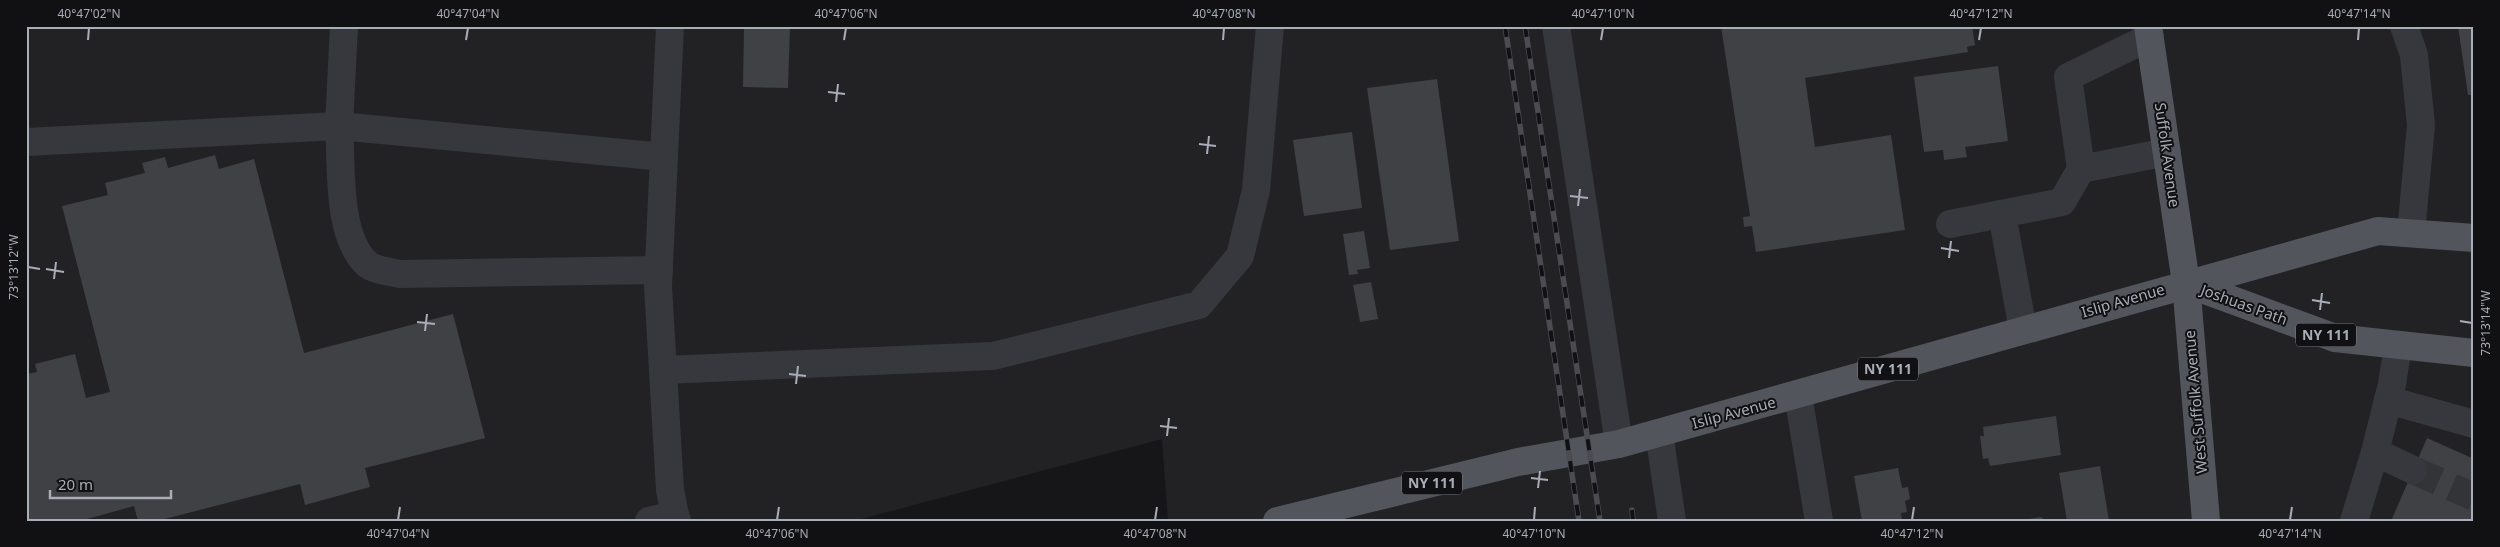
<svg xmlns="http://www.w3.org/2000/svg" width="2500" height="547" font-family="'Noto Sans',sans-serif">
<rect width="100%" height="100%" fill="#161618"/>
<path fill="#222225" d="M26,26H2474V521H1168L1162,439L854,521H26Z"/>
<g fill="#404145">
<path d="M744,26H790L788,88L743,87Z"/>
<path d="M1721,26H1972L1975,45L1967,47L1968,52L1805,78L1815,147L1891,135L1905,230L1756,252L1752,226L1744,227L1743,217L1750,216Z"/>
<path d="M2458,26H2474V95H2468Z"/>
<path d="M1998,66L2008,141L1965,147L1967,157L1944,160L1943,150L1924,152L1914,77Z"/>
<path d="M1437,79L1459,241L1390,250L1367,88Z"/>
<path d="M1352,132L1362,208L1304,216L1293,140Z"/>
<path d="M215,155L219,169L254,159L304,353L453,314L485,438L365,468L370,487L305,505L300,484L157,521H138L134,506L80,521H26V374L37,372L35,364L75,354L86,398L110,392L62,206L108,195L105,183L145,173L142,163L165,157L168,168Z"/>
<path d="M1364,231L1370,268L1357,270L1358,274L1349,275L1343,234Z"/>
<path d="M1371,282L1378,319L1360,322L1353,285Z"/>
<path d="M2056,416L2061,455L1990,466L1988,458L1983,459L1980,436H1984L1983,427Z"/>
<path d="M2427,438L2474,459V513L2470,521H2391Z"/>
<path d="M2100,466L2109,521H2067L2059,473Z"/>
<path d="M1898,468L1902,488L1908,487L1910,499L1905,501L1907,512L1901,513L1902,521H1862L1854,476Z"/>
<path d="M2041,517L2047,521H2024V520Z"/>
</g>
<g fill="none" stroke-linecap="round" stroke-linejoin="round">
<path stroke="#333438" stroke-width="28" stroke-dasharray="28 14" stroke-linecap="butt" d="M2413,470L2474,497"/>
<g stroke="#37383d" stroke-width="28">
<path d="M670,26L658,286L670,490L675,515"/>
<path d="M1556,26L1619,444"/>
<path d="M2404,26L2414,55L2421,125L2411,233"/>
<path d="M26,142L339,126L344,26"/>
<path d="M2081,169L2167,152"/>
<path d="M2002,214L2023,330"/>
<path d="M1950,224L2062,202L2081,169L2068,77L2150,37"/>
<path d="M659,270L400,274C391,272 374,270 367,264C336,235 342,166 339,126L664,157"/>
<path d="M2398,345L2392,384L2375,452L2413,470"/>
<path d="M663,370L993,356L1199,305L1240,256L1256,190L1270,26"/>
<path d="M1798,395L1819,521"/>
<path d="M2388,400L2474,424"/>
<path d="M1659,433L1672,521"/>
<path d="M649,521L675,515L677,521"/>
<path d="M2354,521L2375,452"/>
</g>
<g stroke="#53555c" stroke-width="28">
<path d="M2148,26L2186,283L2206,521"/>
<path d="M2186,283L2335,338L2474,353"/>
<path d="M1277,521L1518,462L1619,444L2378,231L2474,238"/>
</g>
<g stroke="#4a4c52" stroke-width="5.5">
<g id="rail">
<path d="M1505,26L1579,521"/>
<path d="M1525,26L1600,521"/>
<path d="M1632,510L1633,521"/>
</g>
</g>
<use href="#rail" stroke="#111113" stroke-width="4" stroke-dasharray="11" stroke-linecap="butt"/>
</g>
<path fill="none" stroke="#a8adb8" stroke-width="2" d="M88,40L89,28M466,40L468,28M844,40L846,28M1223,40L1224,28M1601,40L1603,28M1979,40L1981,28M2358,40L2359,28M828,92L845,94M836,102L838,84M1199,144L1216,146M1207,154L1209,136M1570,196L1588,198M1578,206L1580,189M1941,248L1959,251M1949,258L1951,241M28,267L40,269M46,269L64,272M54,279L56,262M2312,300L2330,303M2320,310L2322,293M2460,321L2472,323M417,322L435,324M425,331L427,314M789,374L806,376M796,384L798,366M1160,426L1177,428M1167,436L1169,418M1531,478L1548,480M1538,488L1540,471M398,520L400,507M777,520L779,507M1155,520L1157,507M1534,520L1535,507M1912,520L1914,507M2290,520L2292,507"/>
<g text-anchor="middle" stroke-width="4" stroke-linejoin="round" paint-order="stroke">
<g fill="#111113" stroke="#7b7e86" stroke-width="1">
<rect x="2296" y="323.5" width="60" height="23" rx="4"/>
<rect x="1858" y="357.5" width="60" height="23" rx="4"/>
<rect x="1402" y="471.5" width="60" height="23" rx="4"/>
</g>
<g font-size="14" font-weight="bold" fill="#a8adb8">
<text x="2326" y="340">NY 111</text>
<text x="1888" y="374">NY 111</text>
<text x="1432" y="488">NY 111</text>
</g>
<g font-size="15" fill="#a8adb8" stroke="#111113">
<text transform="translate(2167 155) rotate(82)" y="5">Suffolk Avenue</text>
<text transform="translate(2123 301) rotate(-16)" y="5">Islip Avenue</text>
<text transform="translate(2244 305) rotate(20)" y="5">Joshuas Path</text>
<text transform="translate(2196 402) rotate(-95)" y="5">West Suffolk Avenue</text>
<text transform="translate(1734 413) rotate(-15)" y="5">Islip Avenue</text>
</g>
</g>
<rect width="2500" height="547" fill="none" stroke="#111113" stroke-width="55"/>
<path d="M50 490v8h121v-8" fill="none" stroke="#a8adb8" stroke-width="2.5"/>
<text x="58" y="490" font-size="15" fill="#a8adb8" stroke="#111113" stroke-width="4" paint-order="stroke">20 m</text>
<rect x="28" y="28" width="2444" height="492" fill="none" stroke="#a8adb8" stroke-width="2"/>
<g font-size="12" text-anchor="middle" fill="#a8adb8">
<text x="89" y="18">40°47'02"N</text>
<text x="468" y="18">40°47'04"N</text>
<text x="846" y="18">40°47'06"N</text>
<text x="1224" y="18">40°47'08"N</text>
<text x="1603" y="18">40°47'10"N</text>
<text x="1981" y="18">40°47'12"N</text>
<text x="2359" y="18">40°47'14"N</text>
<text transform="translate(14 267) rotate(-90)" y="4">73°13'12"W</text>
<text transform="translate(2486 323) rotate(-90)" y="4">73°13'14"W</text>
<text x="398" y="538">40°47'04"N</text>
<text x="777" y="538">40°47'06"N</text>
<text x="1155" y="538">40°47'08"N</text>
<text x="1534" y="538">40°47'10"N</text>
<text x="1912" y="538">40°47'12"N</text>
<text x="2290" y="538">40°47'14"N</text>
</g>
</svg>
